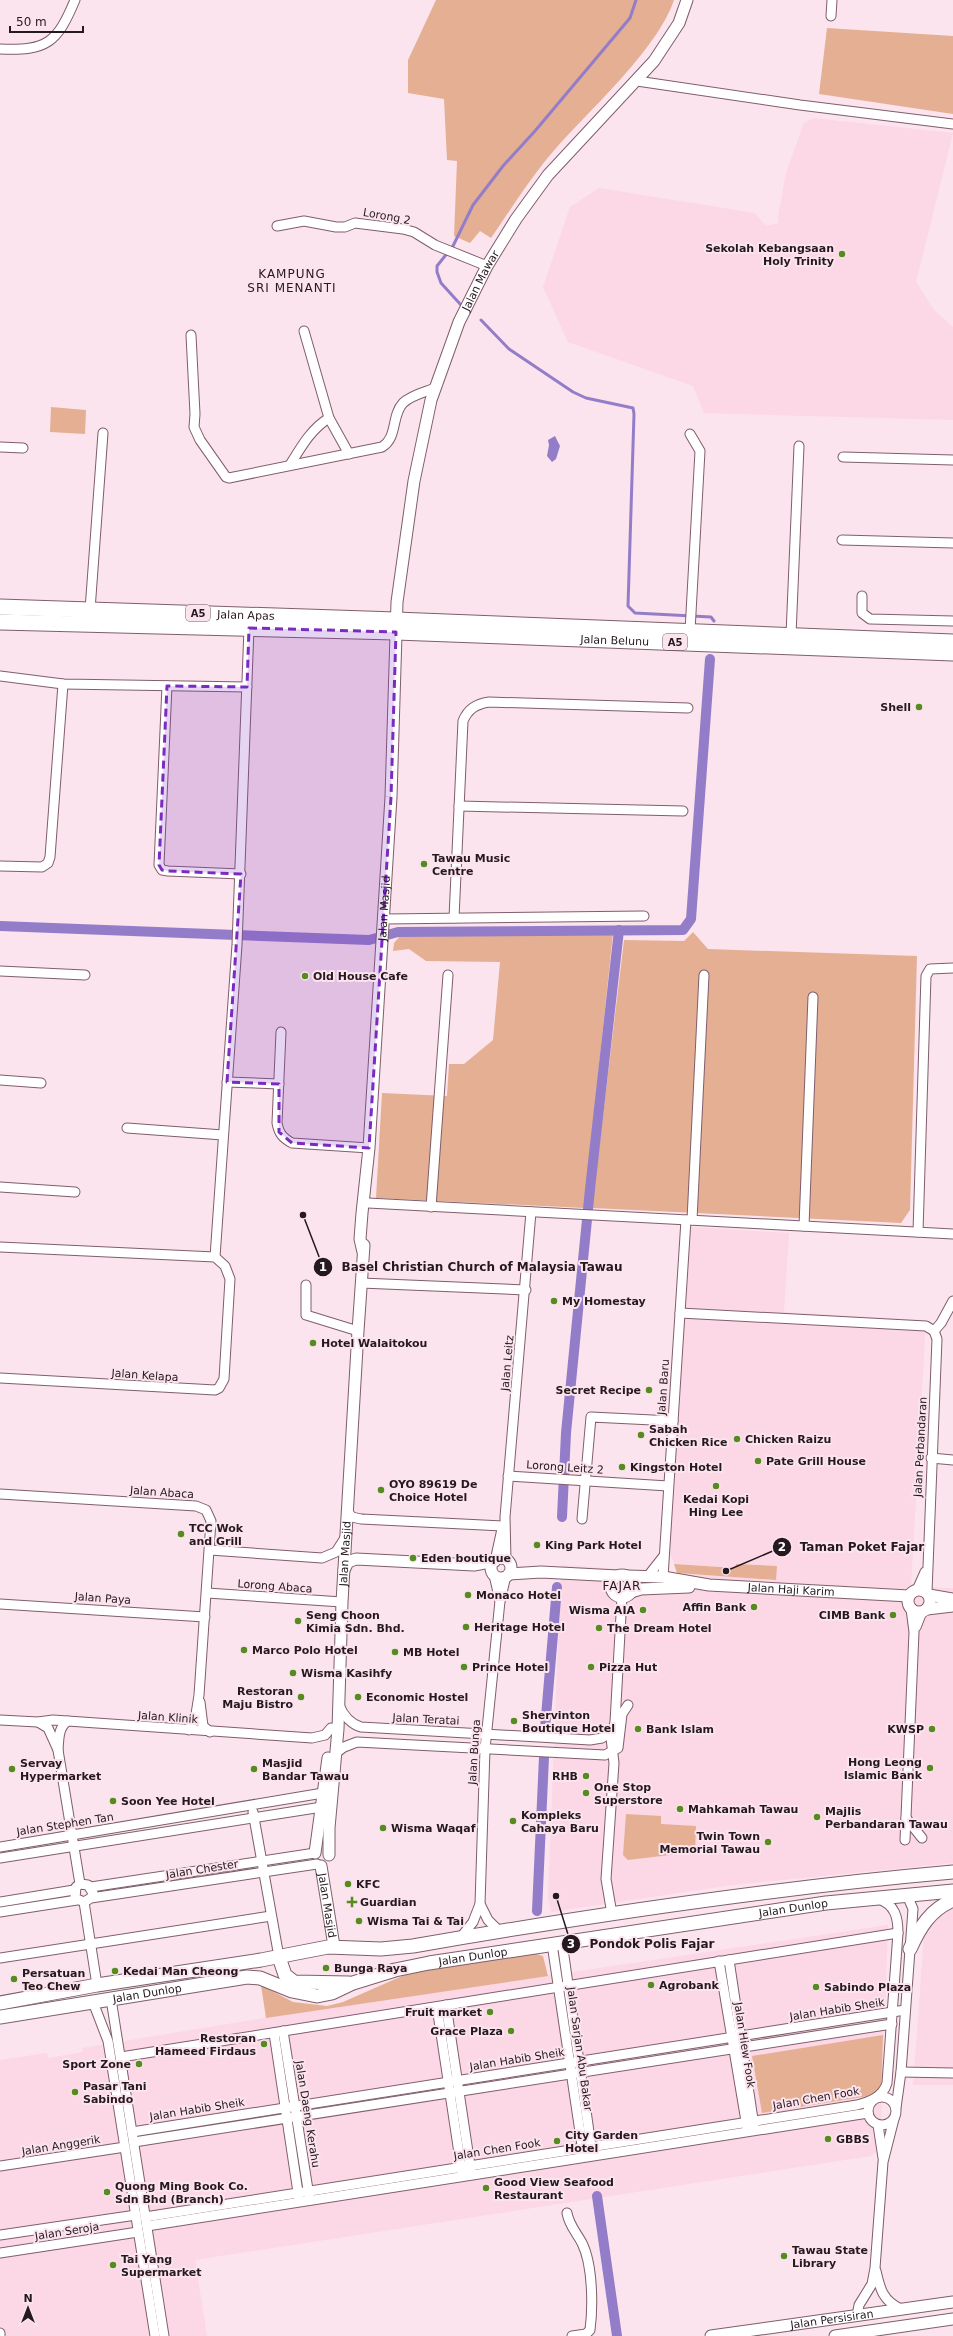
<svg xmlns="http://www.w3.org/2000/svg" width="953" height="2336" font-family="'DejaVu Sans',sans-serif">
<rect width="100%" height="100%" fill="#fbe4ed"/>
<g fill="#fcd7e6">
<path d="M813,118L953,133L916,282L934,310L953,327V420L704,413L693,386L568,342L543,287L570,207L599,188L755,213L766,226L779,223L778,217L786,173L804,123Z"/>
<path d="M691,1227L789,1233L784,1312L926,1320L911,1587L953,1588V1863L733,1885L551,1912L548,1898L561,1565L776,1580V1566L736,1564L735,1568L674,1564L670,1552Z"/>
<path d="M953,1907V2085H913L924,1936L932,1922L942,1912Z"/>
<path d="M888,1925L880,2149L871,2156L195,2260L207,2336H0V2060L47,2053L48,2058L83,2052L82,2048L263,2018Z"/>
</g>
<g fill="#e5af93">
<path d="M436,0H674C658,48 592,108 557,147C532,175 512,208 491,238L480,231L470,243L454,236L457,161L447,160L444,99L408,93V60Z"/>
<path d="M827,28L953,36V114L819,94Z"/>
<path d="M51,407L86,410L85,434L50,432Z"/>
<path d="M693,932L708,949L917,956L910,1210L901,1223L592,1208L624,940L684,941Z"/>
<path d="M613,933L584,1208L376,1198L382,1093L447,1096L449,1064H464L493,1040L500,962L426,961L409,949L393,951L394,943L400,936Z"/>
<path d="M674,1564L735,1568L736,1564L777,1566L776,1580L677,1573Z"/>
<path d="M626,1814L661,1816V1824L696,1826L695,1852L628,1860L623,1855Z"/>
<path d="M533,1953L543,1956L548,1976L266,2018L261,1985L293,2002L327,2006L343,2002L409,1973Z"/>
<path d="M883,2035L881,2094L762,2113L752,2056Z"/>
</g>
<path fill="#937dc9" d="M555,436L560,446L556,459L552,462L547,456L549,445L548,440Z"/>
<g fill="none" stroke-linecap="round" stroke-linejoin="round">
<g stroke="#937dc9" stroke-width="3">
<path d="M461,305L441,283L437,272V266L453,246L473,205L503,166L535,131L630,18L636,0"/>
<path d="M481,320L509,349L573,392L586,398L633,408L634,414L628,606L635,613L711,617L714,621"/>
</g>
<g stroke="#937dc9" stroke-width="10">
<path d="M0,926L369,940L398,932L683,930L691,919L710,659"/>
<path d="M562,1517L566,1433L590,1189L619,930"/>
<path d="M545,1728L557,1587"/>
<path d="M537,1911L544,1757"/>
<path d="M597,2196L617,2336"/>
</g>
<g stroke="#7f5e6c" stroke-width="11">
<g id="minor">
<path d="M831,16L832,0"/>
<path d="M0,49C47,51 57,43 75,0"/>
<path d="M637,81L800,105L953,124"/>
<path d="M277,226L304,221L336,227H345L355,223L403,229L414,232L435,245L487,266"/>
<path d="M304,331L329,418L349,454"/>
<path d="M191,335L195,414L194,427L200,440L226,477L229,478L382,447C398,437 391,416 403,403C411,395 425,392 435,388"/>
<path d="M0,447L23,448"/>
<path d="M843,457L953,460"/>
<path d="M290,465C301,447 311,429 329,418"/>
<path d="M842,540L953,543"/>
<path d="M862,596V613L870,619L953,621"/>
<path d="M90,610L103,433"/>
<path d="M690,631L700,451L690,434"/>
<path d="M791,635L799,446"/>
<path d="M0,676L63,684L247,687"/>
<path d="M167,686L159,865L162,870L168,871L241,874"/>
<path d="M459,806L683,811"/>
<path d="M0,866L42,867L48,863L50,857L63,684"/>
<path d="M454,918L463,721C468,709 476,704 489,702L688,708"/>
<path d="M385,919L644,916"/>
<path d="M0,971L85,975"/>
<path d="M281,1032L277,1123C279,1134 283,1138 292,1143L369,1148"/>
<path d="M0,1080L41,1083"/>
<path d="M227,1082L279,1084"/>
<path d="M127,1128L223,1135"/>
<path d="M0,1187L75,1192"/>
<path d="M368,1203L953,1234"/>
<path d="M431,1207L448,975"/>
<path d="M692,1220L704,975"/>
<path d="M804,1226L813,997"/>
<path d="M918,1232L926,976L930,969L953,968"/>
<path d="M0,1247L215,1257L225,1266L230,1279L224,1379L219,1388L215,1390L0,1378"/>
<path d="M215,1257L237,945L249,628"/>
<path d="M361,1283L526,1290"/>
<path d="M306,1285V1315L358,1331"/>
<path d="M680,1313L926,1326L934,1331"/>
<path d="M934,1331L941,1323L953,1301"/>
<path d="M931,1458L953,1460"/>
<path d="M508,1476L668,1486"/>
<path d="M0,1494L196,1506L206,1510L211,1521L199,1695L196,1714L189,1730"/>
<path d="M347,1511L352,1517L361,1519L503,1526"/>
<path d="M582,1519L591,1417L673,1421"/>
<path d="M210,1550L322,1558L336,1552L345,1538"/>
<path d="M506,1560L505,1517L531,1212"/>
<path d="M495,1561L502,1529"/>
<path d="M494,1575L500,1601"/>
<path d="M648,1576L663,1557"/>
<path d="M663,1577L686,1220"/>
<path d="M917,1590L925,1572"/>
<path d="M927,1592L937,1339L934,1331"/>
<path d="M207,1593L342,1602"/>
<path d="M0,1604L205,1617"/>
<path d="M916,1627L922,1612"/>
<path d="M200,1702L203,1726L210,1732"/>
<path d="M339,1705C343,1715 351,1724 361,1727L590,1740L602,1738L614,1730"/>
<path d="M0,1720L38,1722L53,1720L312,1738L325,1735L331,1728"/>
<path d="M38,1722L48,1728L58,1750L80,1884"/>
<path d="M58,1750C59,1739 58,1727 68,1721"/>
<path d="M336,1753L344,1747L357,1742L605,1755L618,1748L622,1714L628,1705"/>
<path d="M253,1812L279,1957"/>
<path d="M906,1818L922,1838"/>
<path d="M905,1840L914,1632L911,1609"/>
<path d="M0,1847L323,1793"/>
<path d="M0,1858L322,1807"/>
<path d="M91,1887L315,1853"/>
<path d="M91,1898L93,1893L88,1885L80,1884L76,1887L75,1898L84,1902L91,1898L317,1864"/>
<path d="M0,1902L74,1890"/>
<path d="M84,1902L97,1985"/>
<path d="M480,1904L488,1920L500,1932"/>
<path d="M0,1912L77,1900"/>
<path d="M612,1914L606,1879L614,1763L611,1738L615,1722L622,1597"/>
<path d="M461,1937L473,1922L480,1904L485,1749L500,1601L506,1576"/>
<path d="M562,1942L592,2153"/>
<path d="M552,1944L583,2152"/>
<path d="M0,1958L271,1916"/>
<path d="M729,1960L754,2126"/>
<path d="M719,1961L747,2127"/>
<path d="M111,1999L164,2336"/>
<path d="M93,2002L108,2041L155,2336"/>
<path d="M446,2005L471,2172"/>
<path d="M437,2007L462,2173"/>
<path d="M283,2031L309,2196"/>
<path d="M274,2033L299,2199"/>
<path d="M121,2057L898,1933"/>
<path d="M901,2072L953,2073"/>
<circle cx="882" cy="2111" r="14"/>
<path d="M896,2108L901,2072L913,1909L907,1895"/>
<path d="M878,2125L883,2158"/>
<path d="M132,2132L905,2010"/>
<path d="M134,2142L892,2024"/>
<path d="M0,2166L125,2147"/>
<path d="M567,2213C569,2225 576,2232 582,2243C593,2265 593,2307 590,2330L586,2334L572,2336"/>
<path d="M145,2217L857,2105C869,2102 883,2097 887,2083L898,1933C898,1917 895,1905 879,1899"/>
<path d="M147,2226L868,2113"/>
<path d="M0,2235L136,2215"/>
<path d="M0,2253L138,2232"/>
<path d="M876,2271C880,2289 883,2301 901,2309"/>
<path d="M857,2316L859,2305L872,2284L875,2268L883,2162L894,2119"/>
<path d="M0,2333V2336"/>
</g>
</g>
<g stroke="#7f5e6c" stroke-width="13">
<g id="tertiary">
<path id="s1" d="M363,1252L360,1239L362,1213L369,1148L391,797L397,602L414,481L431,400L459,322L487,266L516,219L548,175L654,61L679,23L687,0"/>
<circle cx="501" cy="1568" r="10"/>
<path d="M344,1570L348,1562L356,1559L474,1565L495,1561"/>
<path d="M509,1574L541,1572L618,1576"/>
<circle cx="622" cy="1586" r="11"/>
<path id="s2" d="M627,1576L663,1577L709,1585L909,1596"/>
<circle cx="919" cy="1601" r="11"/>
<path d="M631,1592L641,1589L689,1587"/>
<path d="M929,1595L953,1599"/>
<path d="M927,1609L953,1606"/>
<path d="M315,1853L328,1758"/>
<path id="s3" d="M329,1855V1828L338,1729L342,1602L358,1331L364,1245"/>
<path id="s4" d="M321,1866L334,1946"/>
<path id="s5" d="M711,2336L953,2302"/>
<path d="M835,2336L953,2319"/>
</g>
</g>
<g stroke="#7f5e6c" stroke-width="15">
<g id="secondary">
<path d="M910,1949C920,1927 930,1910 953,1900"/>
<path d="M279,1957L285,1975L294,1982L349,1983"/>
<path d="M0,2003L97,1985L261,1960L328,1947L381,1949L413,1946C592,1915 772,1888 953,1872"/>
<path id="s6" d="M0,2017L247,1977L260,1978L292,1991L317,1996L332,1993L353,1983L395,1970L429,1963L826,1903L953,1891"/>
</g>
</g>
<g stroke="#7f5e6c" stroke-width="17">
<g id="trunk">
<path id="s7" d="M0,607L396,620L953,642"/>
<path id="s8" d="M0,622L396,632L953,653"/>
</g>
</g>
<use href="#minor" stroke="#fff" stroke-width="9"/>
<use href="#tertiary" stroke="#fff" stroke-width="11"/>
<use href="#secondary" stroke="#fff" stroke-width="13"/>
<use href="#trunk" stroke="#fff" stroke-width="15"/>
</g>
<path fill="#7b2cbf" fill-opacity="0.2" stroke="#7b2cbf" stroke-width="3" stroke-dasharray="8 5" stroke-linejoin="round" d="M249,628L396,632L391,797L369,1148L292,1143L279,1132V1084L227,1082L241,874L168,871L162,870L159,865L167,686L247,687Z"/>
<g fill="#578b22" stroke="#fbe4ed" stroke-width="1.5">
<circle cx="842" cy="254" r="4"/>
<circle cx="919" cy="707" r="4"/>
<circle cx="424" cy="864" r="4"/>
<circle cx="305" cy="976" r="4"/>
<circle cx="554" cy="1301" r="4"/>
<circle cx="313" cy="1343" r="4"/>
<circle cx="649" cy="1390" r="4"/>
<circle cx="641" cy="1435" r="4"/>
<circle cx="737" cy="1439" r="4"/>
<circle cx="758" cy="1461" r="4"/>
<circle cx="622" cy="1467" r="4"/>
<circle cx="716" cy="1486" r="4"/>
<circle cx="381" cy="1490" r="4"/>
<circle cx="181" cy="1534" r="4"/>
<circle cx="537" cy="1545" r="4"/>
<circle cx="413" cy="1558" r="4"/>
<circle cx="468" cy="1595" r="4"/>
<circle cx="754" cy="1607" r="4"/>
<circle cx="643" cy="1610" r="4"/>
<circle cx="893" cy="1615" r="4"/>
<circle cx="298" cy="1621" r="4"/>
<circle cx="466" cy="1627" r="4"/>
<circle cx="599" cy="1628" r="4"/>
<circle cx="244" cy="1650" r="4"/>
<circle cx="395" cy="1652" r="4"/>
<circle cx="464" cy="1667" r="4"/>
<circle cx="591" cy="1667" r="4"/>
<circle cx="293" cy="1673" r="4"/>
<circle cx="301" cy="1697" r="4"/>
<circle cx="358" cy="1697" r="4"/>
<circle cx="514" cy="1721" r="4"/>
<circle cx="638" cy="1729" r="4"/>
<circle cx="932" cy="1729" r="4"/>
<circle cx="930" cy="1768" r="4"/>
<circle cx="12" cy="1769" r="4"/>
<circle cx="254" cy="1769" r="4"/>
<circle cx="586" cy="1776" r="4"/>
<circle cx="586" cy="1793" r="4"/>
<circle cx="113" cy="1801" r="4"/>
<circle cx="680" cy="1809" r="4"/>
<circle cx="817" cy="1817" r="4"/>
<circle cx="513" cy="1821" r="4"/>
<circle cx="383" cy="1828" r="4"/>
<circle cx="768" cy="1842" r="4"/>
<circle cx="348" cy="1884" r="4"/>
<path d="M350 1896h4v4h4v4h-4v4h-4v-4h-4v-4h4z"/>
<circle cx="359" cy="1921" r="4"/>
<circle cx="326" cy="1968" r="4"/>
<circle cx="115" cy="1971" r="4"/>
<circle cx="14" cy="1979" r="4"/>
<circle cx="651" cy="1985" r="4"/>
<circle cx="816" cy="1987" r="4"/>
<circle cx="490" cy="2012" r="4"/>
<circle cx="511" cy="2031" r="4"/>
<circle cx="264" cy="2044" r="4"/>
<circle cx="139" cy="2064" r="4"/>
<circle cx="75" cy="2092" r="4"/>
<circle cx="828" cy="2139" r="4"/>
<circle cx="557" cy="2141" r="4"/>
<circle cx="486" cy="2188" r="4"/>
<circle cx="107" cy="2192" r="4"/>
<circle cx="784" cy="2256" r="4"/>
<circle cx="113" cy="2265" r="4"/>
</g>
<g text-anchor="middle" stroke-width="4" stroke-linejoin="round" paint-order="stroke">
<g fill="#fbe4ed" stroke="#65555c" stroke-width="1">
<rect x="186" y="605" width="24" height="16" rx="3"/>
<rect x="663" y="634" width="24" height="16" rx="3"/>
</g>
<g font-size="10" font-weight="bold" fill="#25181e">
<text x="198" y="617">A5</text>
<text x="675" y="646">A5</text>
</g>
<g font-size="11" fill="#25181e" stroke="#fbe4ed">
<text transform="translate(387 216) rotate(10)" y="4">Lorong 2</text>
<text dy="4" stroke="none"><textPath href="#s1" startOffset="986">Jalan Mawar</textPath></text>
<text dy="4" stroke="none"><textPath href="#s7" startOffset="246">Jalan Apas</textPath></text>
<text dy="4" stroke="none"><textPath href="#s8" startOffset="615">Jalan Belunu</textPath></text>
<text dy="4" stroke="none"><textPath href="#s1" startOffset="345">Jalan Masjid</textPath></text>
<text transform="translate(507 1363) rotate(-85)" y="4">Jalan Leitz</text>
<text transform="translate(145 1375) rotate(4)" y="4">Jalan Kelapa</text>
<text transform="translate(663 1387) rotate(-86)" y="4">Jalan Baru</text>
<text transform="translate(920 1447) rotate(-87)" y="4">Jalan Perbandaran</text>
<text transform="translate(565 1467) rotate(4)" y="4">Lorong Leitz 2</text>
<text transform="translate(162 1492) rotate(4)" y="4">Jalan Abaca</text>
<text dy="4" stroke="none"><textPath href="#s3" startOffset="302">Jalan Masjid</textPath></text>
<text transform="translate(275 1586) rotate(4)" y="4">Lorong Abaca</text>
<text dy="4" stroke="none"><textPath href="#s2" startOffset="165">Jalan Haji Karim</textPath></text>
<text transform="translate(103 1598) rotate(4)" y="4">Jalan Paya</text>
<text transform="translate(168 1717) rotate(4)" y="4">Jalan Klinik</text>
<text transform="translate(426 1719) rotate(3)" y="4">Jalan Teratai</text>
<text transform="translate(474 1752) rotate(-86)" y="4">Jalan Bunga</text>
<text transform="translate(65 1824) rotate(-9)" y="4">Jalan Stephen Tan</text>
<text transform="translate(202 1869) rotate(-9)" y="4">Jalan Chester</text>
<text dy="4" stroke="none"><textPath href="#s4" startOffset="40">Jalan Masjid</textPath></text>
<text dy="4" stroke="none"><textPath href="#s6" startOffset="809">Jalan Dunlop</textPath></text>
<text dy="4" stroke="none"><textPath href="#s6" startOffset="485">Jalan Dunlop</textPath></text>
<text dy="4" stroke="none"><textPath href="#s6" startOffset="149">Jalan Dunlop</textPath></text>
<text transform="translate(837 2009) rotate(-9)" y="4">Jalan Habib Sheik</text>
<text transform="translate(745 2045) rotate(81)" y="4">Jalan Hiew Fook</text>
<text transform="translate(580 2049) rotate(82)" y="4">Jalan Sarjan Abu Bakar</text>
<text transform="translate(517 2059) rotate(-9)" y="4">Jalan Habib Sheik</text>
<text transform="translate(816 2098) rotate(-10)" y="4">Jalan Chen Fook</text>
<text transform="translate(197 2109) rotate(-9)" y="4">Jalan Habib Sheik</text>
<text transform="translate(308 2114) rotate(81)" y="4">Jalan Daeng Kerahu</text>
<text transform="translate(61 2145) rotate(-9)" y="4">Jalan Anggerik</text>
<text transform="translate(497 2149) rotate(-9)" y="4">Jalan Chen Fook</text>
<text transform="translate(67 2231) rotate(-9)" y="4">Jalan Seroja</text>
<text dy="4" stroke="none"><textPath href="#s5" startOffset="122">Jalan Persisiran</textPath></text>
</g>
<g font-size="11" font-weight="bold" fill="#25181e" stroke="#fbe4ed" text-anchor="start">
<text x="834" y="252" text-anchor="end">Sekolah Kebangsaan<tspan x="834" dy="13">Holy Trinity</tspan></text>
<text x="911" y="711" text-anchor="end">Shell</text>
<text x="432" y="862">Tawau Music<tspan x="432" dy="13">Centre</tspan></text>
<text x="313" y="980">Old House Cafe</text>
<text x="562" y="1305">My Homestay</text>
<text x="321" y="1347">Hotel Walaitokou</text>
<text x="641" y="1394" text-anchor="end">Secret Recipe</text>
<text x="649" y="1433">Sabah<tspan x="649" dy="13">Chicken Rice</tspan></text>
<text x="745" y="1443">Chicken Raizu</text>
<text x="766" y="1465">Pate Grill House</text>
<text x="630" y="1471">Kingston Hotel</text>
<text x="389" y="1488">OYO 89619 De<tspan x="389" dy="13">Choice Hotel</tspan></text>
<text x="716" y="1503" text-anchor="middle">Kedai Kopi<tspan x="716" dy="13">Hing Lee</tspan></text>
<text x="189" y="1532">TCC Wok<tspan x="189" dy="13">and Grill</tspan></text>
<text x="545" y="1549">King Park Hotel</text>
<text x="421" y="1562">Eden boutique</text>
<text x="476" y="1599">Monaco Hotel</text>
<text x="746" y="1611" text-anchor="end">Affin Bank</text>
<text x="635" y="1614" text-anchor="end">Wisma AIA</text>
<text x="306" y="1619">Seng Choon<tspan x="306" dy="13">Kimia Sdn. Bhd.</tspan></text>
<text x="885" y="1619" text-anchor="end">CIMB Bank</text>
<text x="474" y="1631">Heritage Hotel</text>
<text x="607" y="1632">The Dream Hotel</text>
<text x="252" y="1654">Marco Polo Hotel</text>
<text x="403" y="1656">MB Hotel</text>
<text x="472" y="1671">Prince Hotel</text>
<text x="599" y="1671">Pizza Hut</text>
<text x="301" y="1677">Wisma Kasihfy</text>
<text x="293" y="1695" text-anchor="end">Restoran<tspan x="293" dy="13">Maju Bistro</tspan></text>
<text x="366" y="1701">Economic Hostel</text>
<text x="522" y="1719">Shervinton<tspan x="522" dy="13">Boutique Hotel</tspan></text>
<text x="646" y="1733">Bank Islam</text>
<text x="924" y="1733" text-anchor="end">KWSP</text>
<text x="922" y="1766" text-anchor="end">Hong Leong<tspan x="922" dy="13">Islamic Bank</tspan></text>
<text x="20" y="1767">Servay<tspan x="20" dy="13">Hypermarket</tspan></text>
<text x="262" y="1767">Masjid<tspan x="262" dy="13">Bandar Tawau</tspan></text>
<text x="578" y="1780" text-anchor="end">RHB</text>
<text x="594" y="1791">One Stop<tspan x="594" dy="13">Superstore</tspan></text>
<text x="121" y="1805">Soon Yee Hotel</text>
<text x="688" y="1813">Mahkamah Tawau</text>
<text x="825" y="1815">Majlis<tspan x="825" dy="13">Perbandaran Tawau</tspan></text>
<text x="521" y="1819">Kompleks<tspan x="521" dy="13">Cahaya Baru</tspan></text>
<text x="391" y="1832">Wisma Waqaf</text>
<text x="760" y="1840" text-anchor="end">Twin Town<tspan x="760" dy="13">Memorial Tawau</tspan></text>
<text x="356" y="1888">KFC</text>
<text x="360" y="1906">Guardian</text>
<text x="367" y="1925">Wisma Tai &amp; Tai</text>
<text x="334" y="1972">Bunga Raya</text>
<text x="123" y="1975">Kedai Man Cheong</text>
<text x="22" y="1977">Persatuan<tspan x="22" dy="13">Teo Chew</tspan></text>
<text x="659" y="1989">Agrobank</text>
<text x="824" y="1991">Sabindo Plaza</text>
<text x="482" y="2016" text-anchor="end">Fruit market</text>
<text x="503" y="2035" text-anchor="end">Grace Plaza</text>
<text x="256" y="2042" text-anchor="end">Restoran<tspan x="256" dy="13">Hameed Firdaus</tspan></text>
<text x="131" y="2068" text-anchor="end">Sport Zone</text>
<text x="83" y="2090">Pasar Tani<tspan x="83" dy="13">Sabindo</tspan></text>
<text x="565" y="2139">City Garden<tspan x="565" dy="13">Hotel</tspan></text>
<text x="836" y="2143">GBBS</text>
<text x="494" y="2186">Good View Seafood<tspan x="494" dy="13">Restaurant</tspan></text>
<text x="115" y="2190">Quong Ming Book Co.<tspan x="115" dy="13">Sdn Bhd (Branch)</tspan></text>
<text x="792" y="2254">Tawau State<tspan x="792" dy="13">Library</tspan></text>
<text x="121" y="2263">Tai Yang<tspan x="121" dy="13">Supermarket</tspan></text>
</g>
<g font-size="12" letter-spacing="1" fill="#25181e" stroke="#fbe4ed">
<text x="292" y="278">KAMPUNG<tspan x="292" dy="14">SRI MENANTI</tspan></text>
<text x="622" y="1590">FAJAR</text>
</g>
</g>
<path fill="none" stroke="#25181e" stroke-width="1.5" d="M303 1215L323 1267M726 1571L782 1547M556 1896L571 1944"/>
<g fill="#25181e" stroke="#fbe4ed" stroke-width="1.5">
<circle cx="303" cy="1215" r="4"/>
<circle cx="726" cy="1571" r="4"/>
<circle cx="556" cy="1896" r="4"/>
<circle cx="323" cy="1267" r="10"/>
<circle cx="782" cy="1547" r="10"/>
<circle cx="571" cy="1944" r="10"/>
</g>
<g font-size="12" text-anchor="middle" font-weight="bold" fill="#fff">
<text x="323" y="1271">1</text>
<text x="782" y="1551">2</text>
<text x="571" y="1948">3</text>
</g>
<g font-size="12" text-anchor="middle" font-weight="bold" fill="#25181e" stroke="#fbe4ed" stroke-width="4" stroke-linejoin="round" paint-order="stroke">
<text x="482" y="1271">Basel Christian Church of Malaysia Tawau</text>
<text x="862" y="1551">Taman Poket Fajar</text>
<text x="652" y="1948">Pondok Polis Fajar</text>
</g>
<g transform="translate(28 2308)" stroke="#fbe4ed" stroke-width="3" paint-order="stroke">
<path d="M0-3L7 15L0 10L-7 15Z" fill="#25181e"/>
<text y="-6" font-size="11" font-weight="bold" text-anchor="middle" fill="#25181e">N</text>
</g>
<path d="M10 26v6h73v-6" fill="none" stroke="#25181e" stroke-width="2"/>
<text x="16" y="26" font-size="12" fill="#25181e" stroke="#fbe4ed" stroke-width="3" paint-order="stroke">50 m</text>
</svg>
